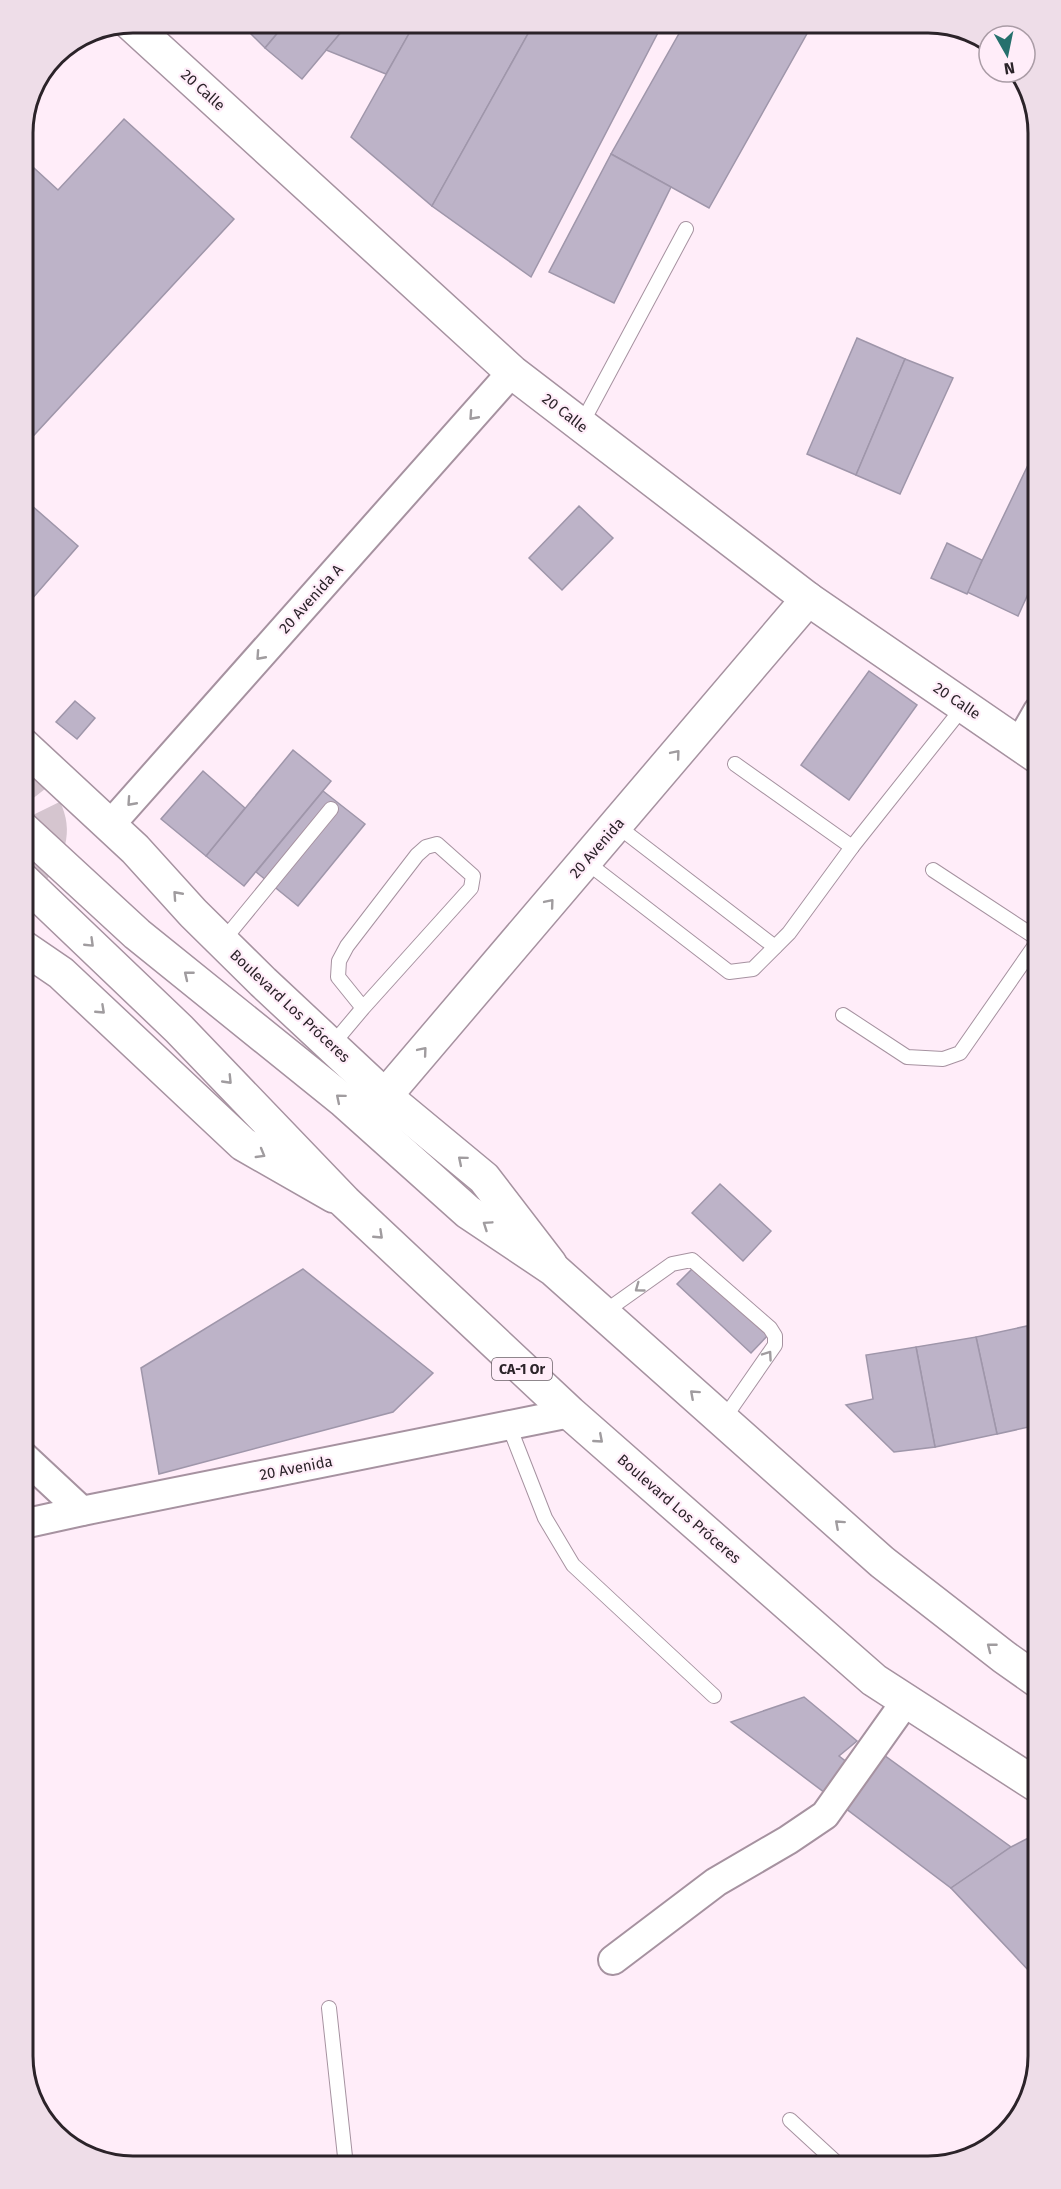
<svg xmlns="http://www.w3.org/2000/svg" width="1061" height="2189" font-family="'Fira Sans',sans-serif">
<rect width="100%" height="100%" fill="#ffedf9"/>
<g fill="#bdb3c8" stroke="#9f96aa" stroke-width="1.5">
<path d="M240,23H286L265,48Z"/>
<path d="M286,23H349L302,79L265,48Z"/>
<path d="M349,23H415L386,74L326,50Z"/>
<path d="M415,23H534L432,206L351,137Z"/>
<path d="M534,23H663L531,277L432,206Z"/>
<path d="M685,23H813L709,208L611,154Z"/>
<path d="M124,119L234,219L23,447V158L58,190Z"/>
<path d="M611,154L671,187L614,303L549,272Z"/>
<path d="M857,338L905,359L856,475L807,454Z"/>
<path d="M905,359L953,378L900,494L856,475Z"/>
<path d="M1029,463L1038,468V572L1018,616L967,592Z"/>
<path d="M23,498L78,546L31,600L23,593Z"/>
<path d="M579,506L613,538L562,590L529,558Z"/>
<path d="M947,543L982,560L967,594L931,578Z"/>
<path d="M869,671L917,705L849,800L801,765Z"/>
<path d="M75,701L95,718L77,739L56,722Z"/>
<path d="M293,750L331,781L244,886L206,856Z"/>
<path d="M203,771L245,808L206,856L161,819Z"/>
<path d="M323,791L365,824L298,906L256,872Z"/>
<path d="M720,1184L771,1231L743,1261L692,1213Z"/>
<path d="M698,1263L771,1332L751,1353L677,1284Z"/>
<path d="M303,1269L433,1373L393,1412L159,1474L141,1368Z"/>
<path d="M1027,1326L1038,1380V1425L997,1434L976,1337Z"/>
<path d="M976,1337L997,1434L935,1447L916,1347Z"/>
<path d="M916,1347L935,1447L894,1452L846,1405L873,1399L866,1355Z"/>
<path d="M804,1697L857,1741L839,1756L860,1772L881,1753L1011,1847L951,1888L731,1722Z"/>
<path d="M1038,1833V1968L1031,1973L951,1888L1011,1847Z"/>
</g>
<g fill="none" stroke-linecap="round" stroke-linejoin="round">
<path stroke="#d5c5cf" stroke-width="33" stroke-dasharray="33 16" stroke-linecap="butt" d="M23,882C58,845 61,817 23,781"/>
<g stroke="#a692a0" stroke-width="16">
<g id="lane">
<path d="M581,425L686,229"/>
<path d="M735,764L852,847"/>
<path d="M616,825L775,947"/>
<path d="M585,861L729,972L753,969L789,933L852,847L964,706"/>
<path d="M933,870L1038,939"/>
<path d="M222,942L331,809"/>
<path d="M843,1015L907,1057L943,1059L960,1053L1038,941"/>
<path d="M331,1046L363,1008L471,888L473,876L437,844L426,847L417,855L347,946L339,961L338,977L363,1008"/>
<path d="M603,1313L672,1264L692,1260L770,1328L775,1336V1345L723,1420"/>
<path d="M509,1426L545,1518L573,1565L714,1696"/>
<path d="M329,2008L346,2166"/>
<path d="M790,2120L840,2166"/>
</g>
</g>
<g stroke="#a692a0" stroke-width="32">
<g id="street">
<path d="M1019,744L1038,711"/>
<path d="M110,825L512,372"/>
<path d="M23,1456L82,1511"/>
<path d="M23,1524L82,1511L570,1413"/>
<path d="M613,1960L716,1882L788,1840L825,1815L906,1701"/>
</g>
</g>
<g stroke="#a692a0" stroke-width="36">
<g id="secondary">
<path d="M130,23L512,372L808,599L1038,757"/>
<path d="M23,745L135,849L193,913L263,982L385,1096L484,1178L550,1264"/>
<path d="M23,947L61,973L243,1144L334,1196"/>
<path d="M385,1096L808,599"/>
</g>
</g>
<g stroke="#a692a0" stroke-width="36">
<g id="highway">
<path d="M23,829L137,934L344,1101L468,1212L553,1269L882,1562L1004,1657L1038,1681"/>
<path d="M23,880L179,1029L345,1202L570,1413L874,1680L1038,1786"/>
</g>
</g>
<use href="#lane" stroke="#fff" stroke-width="14"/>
<use href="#street" stroke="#fff" stroke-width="28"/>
<use href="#secondary" stroke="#fff" stroke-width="33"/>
<use href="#highway" stroke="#fff" stroke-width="33"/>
</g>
<defs><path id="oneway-chevron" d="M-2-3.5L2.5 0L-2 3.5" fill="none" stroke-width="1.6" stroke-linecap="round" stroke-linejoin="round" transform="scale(1.5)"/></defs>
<g stroke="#a09c9f">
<use href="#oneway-chevron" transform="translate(473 416) rotate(132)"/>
<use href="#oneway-chevron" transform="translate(260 656) rotate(132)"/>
<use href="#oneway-chevron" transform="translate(676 754) rotate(-50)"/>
<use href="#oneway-chevron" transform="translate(131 802) rotate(132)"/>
<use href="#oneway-chevron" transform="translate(177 895) rotate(-132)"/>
<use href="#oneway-chevron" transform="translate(550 903) rotate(-50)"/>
<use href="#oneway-chevron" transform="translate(90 943) rotate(44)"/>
<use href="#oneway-chevron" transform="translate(188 975) rotate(-141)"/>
<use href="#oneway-chevron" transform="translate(101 1010) rotate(43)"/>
<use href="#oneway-chevron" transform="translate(423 1051) rotate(-50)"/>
<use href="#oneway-chevron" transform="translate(228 1080) rotate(46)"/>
<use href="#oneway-chevron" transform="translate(340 1098) rotate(-140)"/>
<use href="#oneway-chevron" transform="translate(261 1154) rotate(30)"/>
<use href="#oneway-chevron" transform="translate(462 1160) rotate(-140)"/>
<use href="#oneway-chevron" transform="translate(487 1225) rotate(-146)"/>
<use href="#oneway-chevron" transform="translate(379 1235) rotate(43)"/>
<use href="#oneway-chevron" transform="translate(639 1288) rotate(144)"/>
<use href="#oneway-chevron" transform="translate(768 1355) rotate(-55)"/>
<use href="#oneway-chevron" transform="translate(694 1394) rotate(-138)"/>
<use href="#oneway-chevron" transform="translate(599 1439) rotate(41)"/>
<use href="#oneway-chevron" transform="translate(839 1524) rotate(-138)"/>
<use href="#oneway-chevron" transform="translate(991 1647) rotate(-142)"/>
</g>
<g text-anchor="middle" stroke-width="4.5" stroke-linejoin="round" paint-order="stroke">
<rect fill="#ffedf9" stroke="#6b6067" stroke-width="1.5" x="492" y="1358" width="60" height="22" rx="4.5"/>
<g font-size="14" font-weight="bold" fill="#2b2329">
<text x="522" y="1374">CA-1 Or</text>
</g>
<g font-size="15" fill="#2b2329" stroke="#ffedf9">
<text transform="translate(203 90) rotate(42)" y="5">20 Calle</text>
<text transform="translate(565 413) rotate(38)" y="5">20 Calle</text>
<text transform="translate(311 599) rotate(-48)" y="5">20 Avenida A</text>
<text transform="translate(957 701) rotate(34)" y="5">20 Calle</text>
<text transform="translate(597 848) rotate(-49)" y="5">20 Avenida</text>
<text transform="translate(290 1006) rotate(43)" y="5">Boulevard Los Próceres</text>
<text transform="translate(296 1468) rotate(-11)" y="5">20 Avenida</text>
<text transform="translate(679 1509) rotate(41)" y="5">Boulevard Los Próceres</text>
</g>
</g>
<path d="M0 0H1061V2189H0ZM133 33H928A100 100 0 0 1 1028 133V2056A100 100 0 0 1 928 2156H133A100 100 0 0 1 33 2056V133A100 100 0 0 1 133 33Z" fill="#eedde8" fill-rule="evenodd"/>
<path fill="none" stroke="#2b2329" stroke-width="3" d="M133 33H928A100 100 0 0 1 1028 133V2056A100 100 0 0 1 928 2156H133A100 100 0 0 1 33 2056V133A100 100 0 0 1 133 33Z"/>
<g transform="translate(1007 54) rotate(171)"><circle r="28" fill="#ffedf9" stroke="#aa9ca6" stroke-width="1.5"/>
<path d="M0-4.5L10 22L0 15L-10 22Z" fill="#26706d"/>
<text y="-9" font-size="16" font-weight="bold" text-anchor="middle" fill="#2b2329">N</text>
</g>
</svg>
